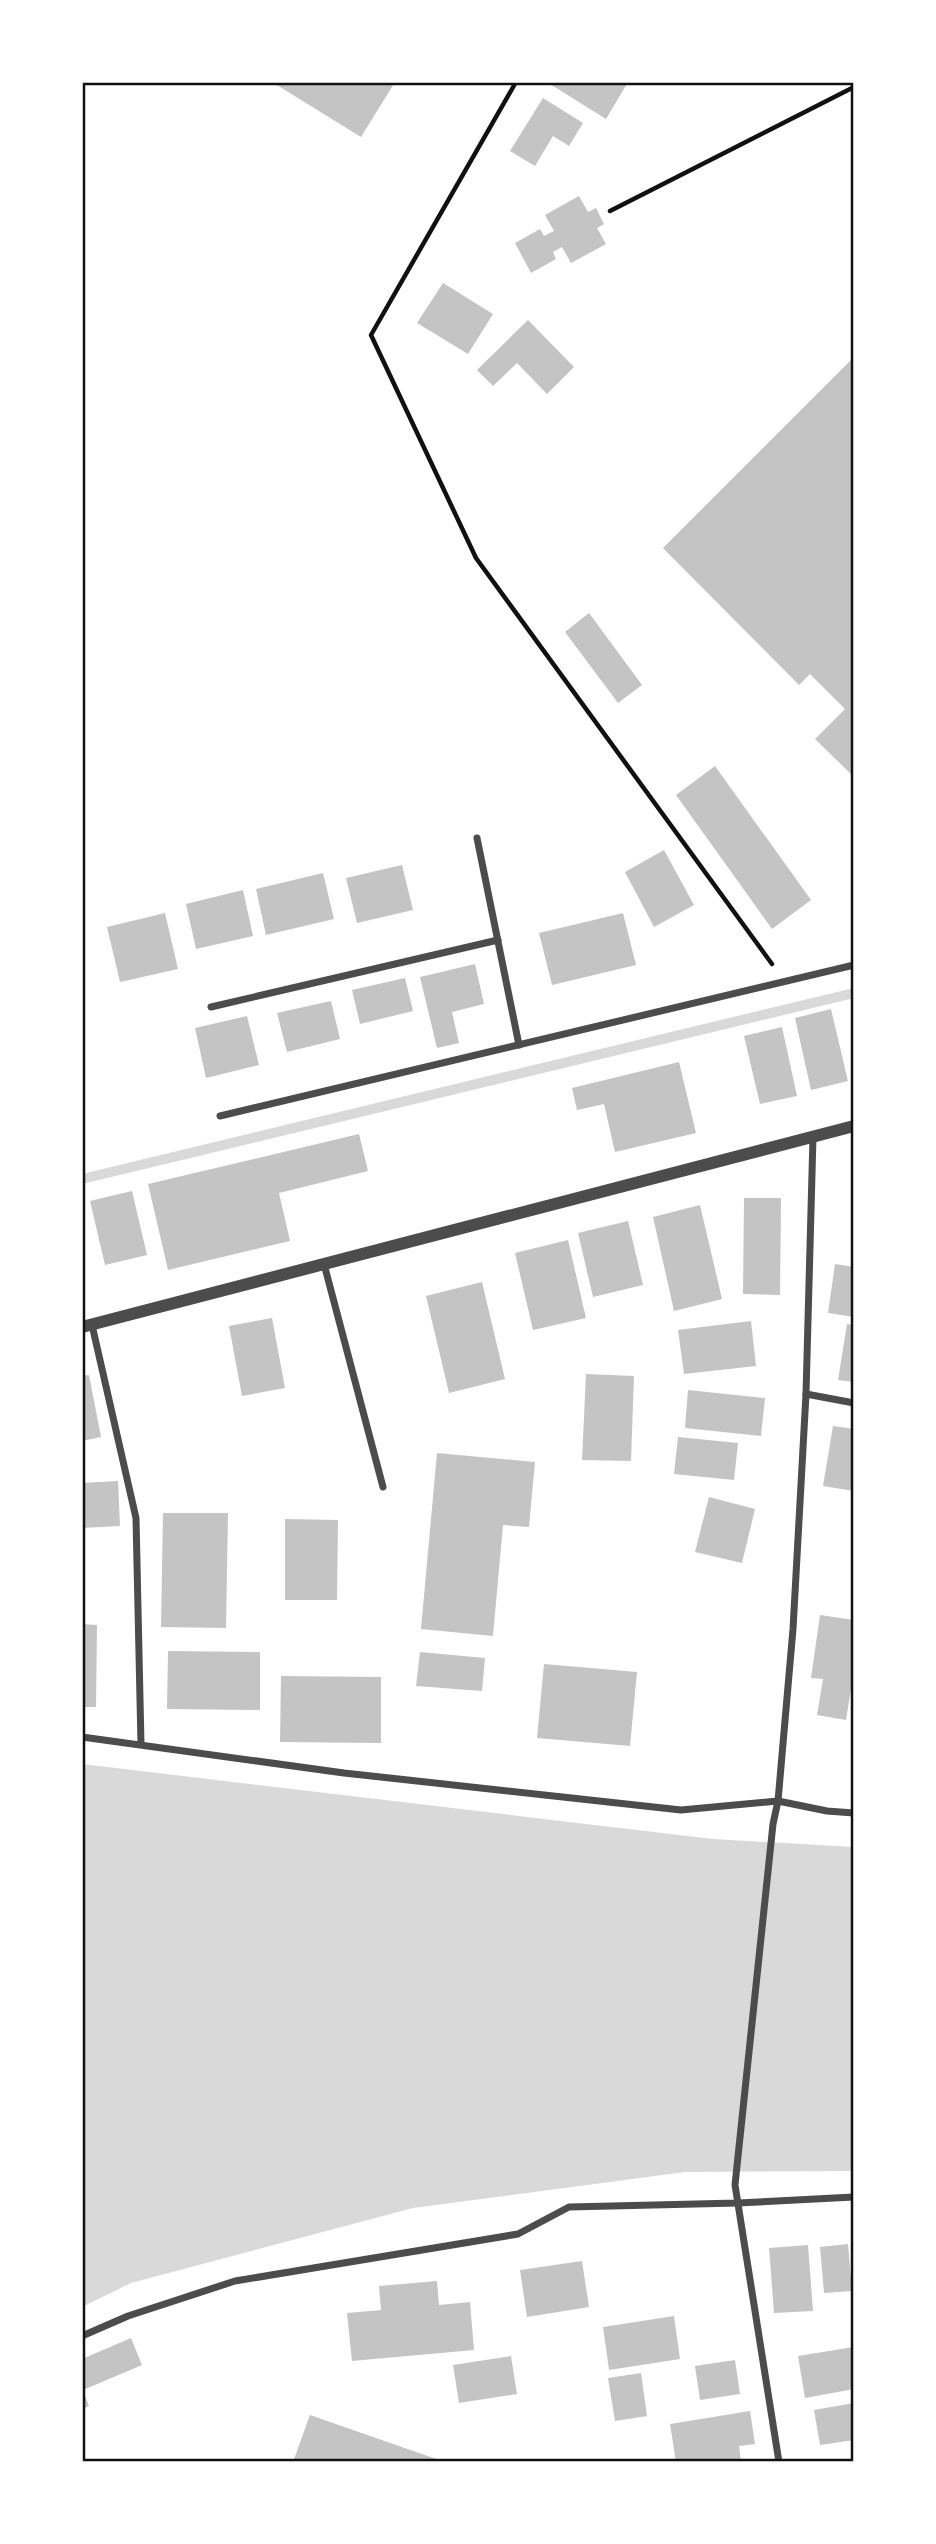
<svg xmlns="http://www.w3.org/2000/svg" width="936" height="2544" font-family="'PT Sans',sans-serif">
<rect width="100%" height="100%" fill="#fff"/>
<path fill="#d9d9d9" d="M82,1764L713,1839L854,1847V2171L685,2172L413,2208L131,2283L82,2307Z"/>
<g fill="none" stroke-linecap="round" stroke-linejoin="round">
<path stroke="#d9d9d9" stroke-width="10" d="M82,1179L854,993"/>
</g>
<g fill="#c4c4c4">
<path d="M272,82H395L361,137Z"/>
<path d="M552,82H628L606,119L550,84Z"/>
<path d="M543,98L583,123L569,146L553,136L535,166L510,151Z"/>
<path d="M579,196L588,212L596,208L604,224L597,228L606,244L571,263L562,247L553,252L556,259L531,273L515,243L540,229L544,236L554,231L545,215Z"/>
<path d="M443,283L493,314L468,354L417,323Z"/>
<path d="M528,320L574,367L547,394L517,363L493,386L477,370Z"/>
<path d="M854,357V777L815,739L845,709L810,674L799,685L663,548Z"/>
<path d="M589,613L642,685L618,703L565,632Z"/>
<path d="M715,766L811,900L772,929L676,795Z"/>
<path d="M664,850L694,905L654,927L625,872Z"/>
<path d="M402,865L413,910L357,923L346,878Z"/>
<path d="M323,873L334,919L266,935L256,889Z"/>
<path d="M243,890L253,936L196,949L186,904Z"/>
<path d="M165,913L178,969L120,982L107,927Z"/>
<path d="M623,913L636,965L552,985L539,933Z"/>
<path d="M475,964L484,1004L452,1012L459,1043L437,1048L420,977Z"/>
<path d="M405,978L413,1011L360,1024L352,990Z"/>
<path d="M331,1001L340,1039L287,1052L277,1013Z"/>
<path d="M831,1009L848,1081L811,1090L795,1018Z"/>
<path d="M247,1016L259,1065L206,1078L195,1028Z"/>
<path d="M782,1027L797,1096L760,1104L744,1036Z"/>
<path d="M679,1062L696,1133L615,1152L604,1104L577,1110L572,1088Z"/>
<path d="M359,1134L368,1171L279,1193L290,1241L168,1270L148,1184Z"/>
<path d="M132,1191L147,1255L105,1265L90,1201Z"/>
<path d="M744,1198H781L780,1295L743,1294Z"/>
<path d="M700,1205L722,1299L674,1311L653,1217Z"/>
<path d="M628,1221L643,1285L593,1297L578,1233Z"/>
<path d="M568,1240L586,1318L533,1330L515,1253Z"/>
<path d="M835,1264L854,1267V1317L828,1313Z"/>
<path d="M482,1282L505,1379L449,1393L426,1296Z"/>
<path d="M272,1318L285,1388L242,1396L229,1326Z"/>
<path d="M751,1321L756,1366L684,1374L678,1330Z"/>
<path d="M847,1324L854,1325V1382L838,1380Z"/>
<path d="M586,1374L634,1376L631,1461L582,1460Z"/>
<path d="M89,1375L101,1437L82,1441V1376Z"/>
<path d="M688,1390L765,1398L761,1436L685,1428Z"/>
<path d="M833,1426L854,1429V1491L823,1486Z"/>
<path d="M678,1437L738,1443L734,1480L674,1474Z"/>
<path d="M437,1453L535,1462L529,1527L503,1525L493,1636L421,1629Z"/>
<path d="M118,1481L120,1526L82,1528V1483Z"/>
<path d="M709,1497L755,1509L742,1563L695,1552Z"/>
<path d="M163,1513H228L226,1628L161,1627Z"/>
<path d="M285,1519L338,1520L337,1600H285Z"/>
<path d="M820,1615L854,1620V1689H851L846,1720L817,1715L823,1679L811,1678Z"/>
<path d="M82,1624L97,1625L96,1707H82Z"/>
<path d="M168,1651L260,1652V1710L167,1709Z"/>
<path d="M420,1652L485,1658L482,1691L416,1686Z"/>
<path d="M544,1664L637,1672L630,1746L537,1738Z"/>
<path d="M281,1676L381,1677V1743L280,1742Z"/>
<path d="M848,2244L852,2291L824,2293L820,2247Z"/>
<path d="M808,2245L813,2311L774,2313L769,2248Z"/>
<path d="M582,2261L589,2307L527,2317L520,2270Z"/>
<path d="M437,2281L439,2305L470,2302L474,2350L352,2361L347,2313L381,2310L379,2286Z"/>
<path d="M674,2316L680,2359L609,2370L603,2327Z"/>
<path d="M131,2338L142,2365L83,2390L89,2406L82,2409V2359Z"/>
<path d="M854,2347V2389L805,2398L798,2356Z"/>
<path d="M511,2356L517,2394L459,2403L453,2365Z"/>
<path d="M735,2360L740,2394L700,2400L695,2366Z"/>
<path d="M641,2373L647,2416L615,2421L608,2378Z"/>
<path d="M854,2403V2440L820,2445L814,2410Z"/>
<path d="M750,2411L755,2444L739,2446L741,2462H676L670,2424Z"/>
<path d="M310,2415L442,2461V2462H293Z"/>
</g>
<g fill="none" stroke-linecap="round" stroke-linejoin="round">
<g stroke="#111" stroke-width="4.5">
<path d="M516,82L371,335L476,558L772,964"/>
<path d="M610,211L854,87"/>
</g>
<g stroke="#4c4c4c" stroke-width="7">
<path d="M477,838L519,1045"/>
<path d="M211,1007L498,940"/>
<path d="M220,1116L854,965"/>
<path d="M324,1264L383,1487"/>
<path d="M92,1325L136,1518L141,1744"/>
<path d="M806,1394L854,1403"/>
<path d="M82,1737L344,1773L681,1810L778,1801L827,1811L854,1813"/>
<path d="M82,2336L128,2316L235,2281L518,2234L569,2207L738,2203L854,2197"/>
<path d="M779,2462L735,2185L773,1824L778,1801L793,1629L806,1394L813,1137"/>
</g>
<path stroke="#4c4c4c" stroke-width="12" d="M82,1327L854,1126"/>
</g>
<rect width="936" height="2544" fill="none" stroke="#ffffff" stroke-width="168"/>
<rect x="84" y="84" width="768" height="2376" fill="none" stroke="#111" stroke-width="2.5"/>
</svg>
